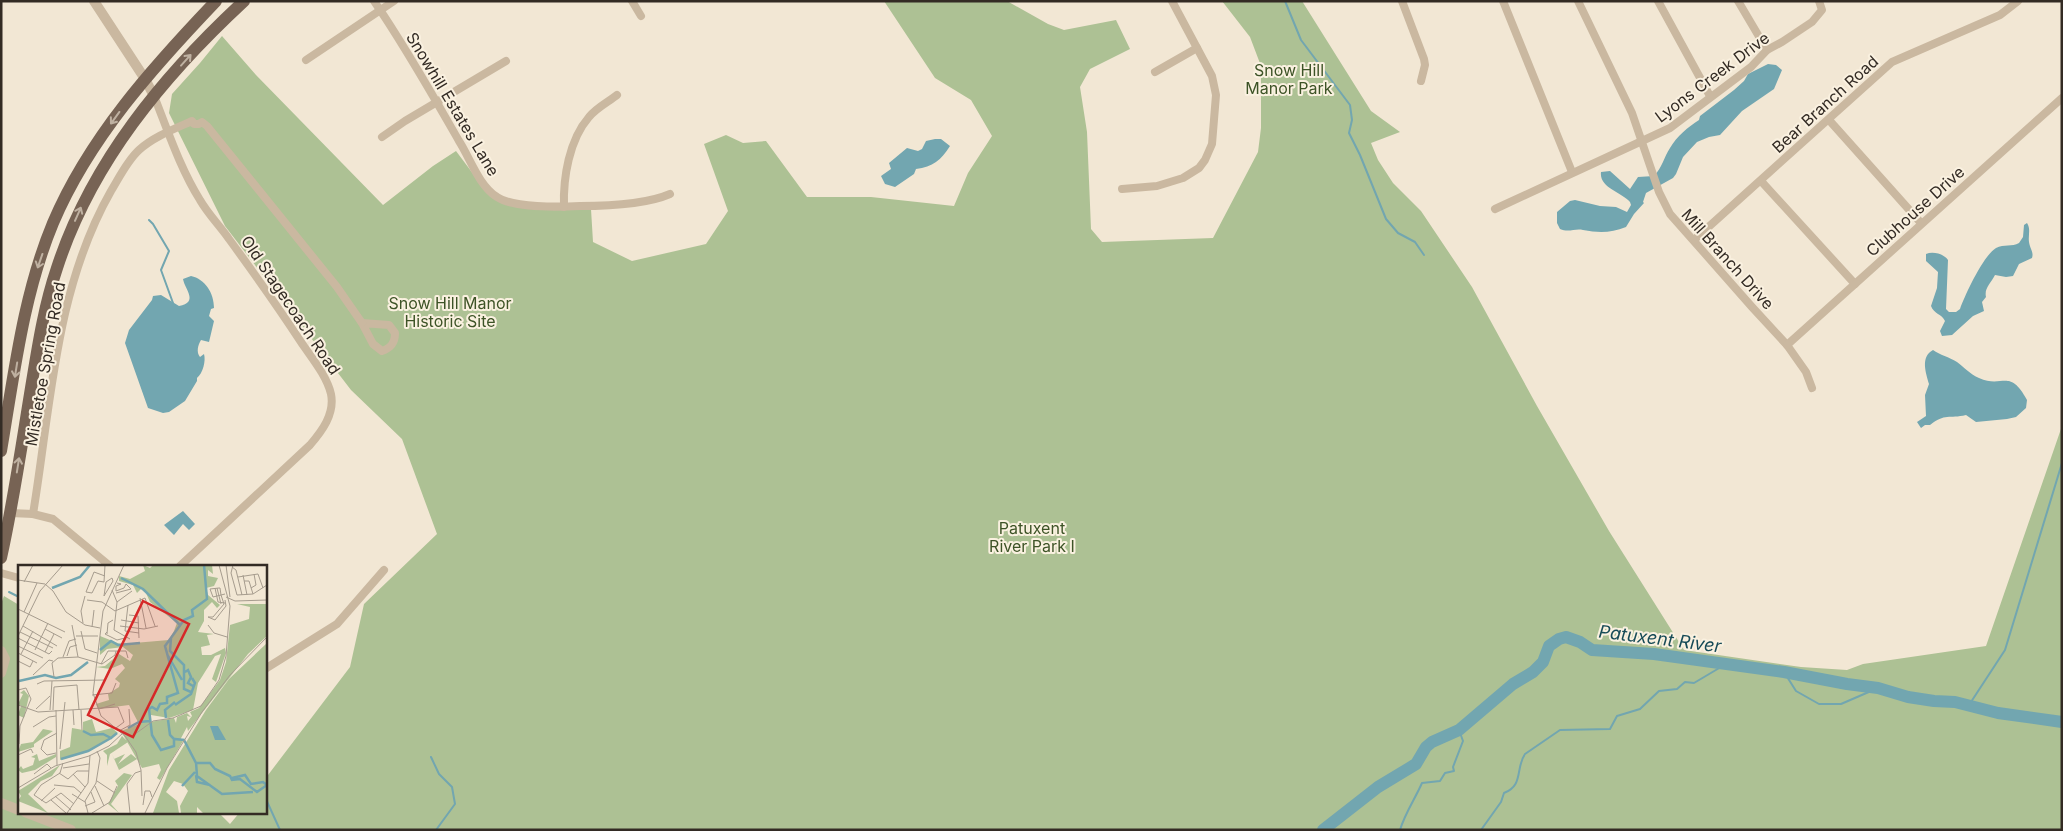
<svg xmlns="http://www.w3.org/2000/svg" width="2063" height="831" font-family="Inter,sans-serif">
<rect width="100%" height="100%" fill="#f2e7d4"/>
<path fill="#adc194" d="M884,1H1007L1048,24L1064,30L1116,20L1130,49L1090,69L1080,87L1087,132L1091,229L1102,242L1213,238L1258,152L1261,128V66L1250,37L1222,1H1302L1371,111L1400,132L1371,143L1378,160L1393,183L1421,211L1472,287L1537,406L1609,531L1684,650L1801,667L1847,670L1863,664L1986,646L2062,426V830H1V604L4,596L19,605V812H218L230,824L240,812H265V779L350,667L364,604L437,534L402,439L351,390L225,226L169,113L172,94L200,63L222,36L256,75L383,205L433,166L456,151L480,183L509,202L591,209L593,242L632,261L706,244L728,211L704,144L726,135L743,143L766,141L807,197H871L954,206L968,173L992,136L971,100L935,78Z"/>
<g fill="#72a6b0">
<path d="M1768,64L1776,65L1782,70L1774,89L1742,111L1720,135L1709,137L1697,142L1683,157L1676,174L1673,178L1646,193L1643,202L1644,203L1634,214L1626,227C1611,233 1599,233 1583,230C1575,228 1569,233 1560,229L1557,223V212L1570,201L1575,200L1600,206L1616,207L1627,212L1631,205L1630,202C1622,192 1599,188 1601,172L1610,171L1630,189L1638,177L1654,176C1662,168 1664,157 1670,148C1677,136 1688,127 1699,120L1700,116L1734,90L1744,81L1748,74Z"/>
<path d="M935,139H941L950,146C941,160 933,167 916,169L914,174L895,187L885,184L881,176L891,169L889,163L907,148L918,151L922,149L926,141Z"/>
<path d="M2027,223C2031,229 2028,235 2029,242C2030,249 2034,252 2032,258L2019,264L2013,276L2006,277L1995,275C1991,283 1984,288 1986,297L1982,302L1984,311L1973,316L1952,335L1942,336L1940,331L1945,321C1942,314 1934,314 1931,306L1937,288L1938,272L1926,261V254C1933,251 1944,254 1948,260L1946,309L1949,312H1956L1960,309C1965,295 1983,256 1996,248C2004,244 2012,247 2019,243L2023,237L2024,225Z"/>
<path d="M191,276C205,279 214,293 214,308L211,309L209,316L214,321L209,342L201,340C198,345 196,352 200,357L204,354C206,361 203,373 197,378V381L185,401L169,412L163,413L148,408L125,343L129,330L152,300L153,296L161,295L179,306C199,302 185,290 183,279Z"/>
<path d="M1933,350C1940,355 1949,357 1957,362C1965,368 1970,374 1979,378C2003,389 2009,367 2027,400L2026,408L2016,417L2007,419L1976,422L1966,415C1949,419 1945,413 1930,425H1925L1921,428L1917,422L1926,416L1925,395L1929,384C1926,373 1920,357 1933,350Z"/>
<path d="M183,511L195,524L189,530L183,524L174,535L164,525Z"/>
</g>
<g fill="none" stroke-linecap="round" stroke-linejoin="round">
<g stroke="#72a6b0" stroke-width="2">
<path d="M1285,1L1301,40L1350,105L1352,120L1349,133L1360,155L1386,219L1398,233L1415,242L1424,255"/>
<path d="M149,220L153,224L169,251L161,270L173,303"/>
<path d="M9,592L19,597"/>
<path d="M1784,672L1796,691L1819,704H1841L1878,688"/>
<path d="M1969,705L2005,650L2062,463"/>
<path d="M431,757L439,774L452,787L455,804L436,830"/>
<path d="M265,797L280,830"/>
<path d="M1400,830C1405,813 1415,799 1422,783L1440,781L1445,773L1454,771L1453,767L1463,741L1459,730"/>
<path d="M1481,830L1501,802L1504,793C1524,785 1515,769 1525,754L1560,730L1610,729L1617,716L1640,709L1659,691L1677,689L1685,682L1694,683L1726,664"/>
</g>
<path stroke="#72a6b0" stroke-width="12" d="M1323,830L1378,787L1416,764L1426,747L1432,742L1459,730L1513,684L1533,672L1543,662L1549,646L1559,639L1566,637L1580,642L1592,650L1654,654L1784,672L1847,684L1878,688L1908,697L1934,701L1955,702L1998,713L2062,722"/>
<g stroke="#cab8a0" stroke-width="8">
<path d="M374,1C405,46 432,94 459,141C470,158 479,186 497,197C513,208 560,207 580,206C605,206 647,204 670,194"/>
<path d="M632,1L641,16"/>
<path d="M1402,1L1424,59L1425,65L1421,81"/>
<path d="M1503,1L1572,172"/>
<path d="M1578,1L1632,113L1659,192L1670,214L1752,307L1787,345L1806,372L1812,388"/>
<path d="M1658,1L1710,96"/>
<path d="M1738,1L1767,50"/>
<path d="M306,60L394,1"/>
<path d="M1155,72L1197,48"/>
<path d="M154,96C168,131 180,168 200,200C208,214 220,226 229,239C254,273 278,307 301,342C311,357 327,376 331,394C335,414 322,431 310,445L180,566"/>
<path d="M1829,120L1921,223"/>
<path d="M382,137L405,121L506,61"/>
<path d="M1761,181L1855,284"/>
<path d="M1122,189L1157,186L1183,178L1199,168L1205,160L1212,144L1216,95L1212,76L1172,1"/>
<path d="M564,207C563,178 569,140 589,117C596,108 608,102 617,95"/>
<path d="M1495,209L1670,128L1751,67L1767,50L1782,42L1812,22L1822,10L1819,1"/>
<path d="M1694,240L1892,62L2000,15L2018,1"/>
<path d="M362,323L389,325L395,333C395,343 391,348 382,351L373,344Z"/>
<path d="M1787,345L2062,98"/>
<path d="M11,513L33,514L53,519L110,566"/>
<path d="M33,514C51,405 55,289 111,191C119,178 127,161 139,150C153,137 174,129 192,121L194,124H199L202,122L207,126L337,287L362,323"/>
<path d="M1,573L19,578"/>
<path d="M265,669L337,624L384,570"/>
</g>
<g stroke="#cab8a0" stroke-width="10">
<path d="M94,1L145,79L154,96"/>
<path d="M1,651L5,659L1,673"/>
<path d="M1,803L19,810"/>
<path d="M25,812L71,830"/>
</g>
<g stroke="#776354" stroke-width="12">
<path d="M1,451C14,375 23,295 53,223C89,138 153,67 216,1"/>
<path d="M1,558C13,504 21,449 30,394C37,352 43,309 57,268C91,163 163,76 244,1"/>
</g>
</g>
<defs><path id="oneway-shaft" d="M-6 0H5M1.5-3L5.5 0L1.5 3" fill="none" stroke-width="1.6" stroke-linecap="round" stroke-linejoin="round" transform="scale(1.25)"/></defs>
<g stroke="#bfb1a1">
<use href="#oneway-shaft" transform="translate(186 60) rotate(-48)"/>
<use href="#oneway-shaft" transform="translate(115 118) rotate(126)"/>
<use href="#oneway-shaft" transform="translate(78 214) rotate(-66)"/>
<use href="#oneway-shaft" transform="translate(40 261) rotate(109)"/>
<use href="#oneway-shaft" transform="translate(16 370) rotate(99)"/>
<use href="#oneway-shaft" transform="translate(18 465) rotate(-81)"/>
</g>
<g text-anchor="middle" stroke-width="4" stroke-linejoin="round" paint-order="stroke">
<g font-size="16" fill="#3d5326" stroke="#faf1e0">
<text x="1289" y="76">Snow Hill<tspan x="1289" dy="18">Manor Park</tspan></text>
<text x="450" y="309">Snow Hill Manor<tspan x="450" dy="18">Historic Site</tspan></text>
<text x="1032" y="534">Patuxent<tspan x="1032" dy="18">River Park I</tspan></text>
</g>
<g font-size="16" fill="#332b24" stroke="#faf1e0">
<text transform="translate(1712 77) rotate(-37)" y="6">Lyons Creek Drive</text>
<text transform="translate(453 104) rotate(59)" y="6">Snowhill Estates Lane</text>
<text transform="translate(1825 104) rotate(-42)" y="6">Bear Branch Road</text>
<text transform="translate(1915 211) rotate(-42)" y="6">Clubhouse Drive</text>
<text transform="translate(1728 259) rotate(48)" y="6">Mill Branch Drive</text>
<text transform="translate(291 305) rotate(56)" y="6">Old Stagecoach Road</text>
<text transform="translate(45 364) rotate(-80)" y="6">Mistletoe Spring Road</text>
</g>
<g font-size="18" font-style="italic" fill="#174b57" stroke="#faf1e0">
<text transform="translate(1660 639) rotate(7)" y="6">Patuxent River</text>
</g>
</g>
<g transform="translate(18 565)">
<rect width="249" height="249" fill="#f2e7d4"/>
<path d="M125,0L132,3L135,0H194L195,9L190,5V11L200,13L196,21L188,23L190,30L202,40L199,43L194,37L186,45V56L180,67L196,69L189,70L192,80L183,82L184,90H193L207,83L208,88L198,117L194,114L203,89L197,91L180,118L175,145L151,153L133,150L132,157L156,153L158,158L159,152L169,148L173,152L169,151L170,156L174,151L172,147L181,143L202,115L208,97L212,60L231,54L232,42L219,39H249V71L230,89L170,166L169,162L162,175L165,176L142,215L139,213L143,205L141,199L124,203L103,166L121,159L111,140L80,144L78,139L91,135L90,129L101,122L102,118L97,114L107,103L104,99L92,104L78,102L87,101L101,89L112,96L115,90L105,82L89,84L82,90V71L102,79L116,78L151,75L156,66L159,58L132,37L128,28L123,24L119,28L115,20L101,16V11L112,14L127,6ZM249,78V248H185L179,242V248H163L162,241L170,226L165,219L156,216L148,227L159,236L161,248H135L151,205L188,145L211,114ZM6,125L11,131L6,153L0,150L3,141L0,139L5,129L2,128ZM74,154L78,167L94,163L100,168L72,186L42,195V186L52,182L54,163L65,165V157ZM25,164L35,166L16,179V182L0,187L3,179L15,177ZM104,171L110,177L92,189L89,201V190L85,186L99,179ZM19,189L21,196L38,189V192L17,205L4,208L0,205L3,201L5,204L15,200L17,193L13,192ZM94,189L96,194L107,189L100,199L113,189L119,194L101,205ZM42,200L34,211L23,216L10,229L30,248L0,236L3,231L0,226ZM106,208L114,210L93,239L101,248L90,239L100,221L97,216Z" fill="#adc194"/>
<path d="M192,161H200L208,175H197Z" fill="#72a6b0"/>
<path fill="none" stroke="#72a6b0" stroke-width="2.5" d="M186,0L189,34L174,45L175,51L166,55L147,81L160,128L149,132V138L142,139L139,145L134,142L131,144L134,170L143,185L156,181V174L166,175L178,198H192L197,204L212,211L214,215L222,214L239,227L249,220M103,13L125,24L162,60M34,23L62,12L72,0M153,73L152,86L166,100V124L173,127M82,85L93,76L100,80L122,78M149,89L164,115M167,107L170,105L173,112L170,118L175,121M1,116L27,110L38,113L53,110L70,97M157,140L173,129L177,118L174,113M148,153L147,145L157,137M150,155L152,170L156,174M110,163L121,157L132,156M65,166L73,170L85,169L93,173L99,168M43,194L70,186L93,173M178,197L179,211L204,229L235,227M178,210L179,217L192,220M214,213L227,210L233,219L245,217L249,220M164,221L177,207"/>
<path fill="none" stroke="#a69c8e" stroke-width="1" d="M106,0L85,46L75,128L83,151L107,171L118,187L123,205L124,231M208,0L212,32M215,0L213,8L219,30L235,29L249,20M214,2L218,5L224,30M225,10L229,30M220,12L240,9L245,23M94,13L95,16L86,31L88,17ZM0,15L27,19L35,26L48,47L67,60L82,63M226,16H231L235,29M6,17L15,0M86,17L80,16L74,28L68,27L76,7L87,11M86,17L87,0M197,23L200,37L207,38M199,23L203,39M233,23L238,20L236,9M94,25L99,37L96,65L112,74M98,28L113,24L108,19L106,23L98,26V21L103,19L99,18M208,32L217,36L249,35M122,33L128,63M69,35L84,37M84,37L97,46L127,33L137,61M99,37L114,26M110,40L107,66L121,68M0,44L47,67M6,47L19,18M111,50L120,51L121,73M190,52H195L206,39L203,30L202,23H201L192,24L195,32L207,29M190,52L197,55L208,41L207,35M103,55L121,58M65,58L63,46L67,31M54,60L60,92M190,60L196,68L209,72M5,61L39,81M102,61L126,64L140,61M74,62L76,45M27,64L44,73M63,66L67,84L79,88M2,67L35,83M89,67L87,69L99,75L107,73M89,69L90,58L95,55M0,71L22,26L45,0M58,71H80M0,73L31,89L34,86M0,81L25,93M17,85L30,58M27,87L36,69M0,88L19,98M3,89L15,66M49,91L52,82L59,80M45,92L51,76L58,74M0,96L12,102L15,96M83,99L90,86H108L110,93M15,110L31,95L35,96M36,112L34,98L40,93L60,92L84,99L97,90L98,86M19,119L26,116L88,115M0,125L8,123L13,134L2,161L1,179M74,130L94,128L98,118M0,140L20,147L100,142L106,157L98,163M18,144L32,131M81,144L97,139M32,145L34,116M35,145L36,122L59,120L61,145M38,145L39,200M55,145L56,160M63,145L64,165M15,162L31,152L38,151M101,166L112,160L111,144M42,184L47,137M38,188L29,190L23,184L26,175L39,168M0,190L13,184L15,188M45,198L42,208L23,220L16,230L28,238L43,228L56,239M45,203L71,199M41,208L50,214L59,206H71M16,209L29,199L33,203M55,209L67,222M79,216L97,228M36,220L56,222L63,228M77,221L86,241M0,223L37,201L71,191L91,181L105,168L113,172L135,156L155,153L183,141L201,115L208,91L212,41L201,0M54,229L67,237M37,231L53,245M33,235L48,248M23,236L37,223M125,240L127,226H132L134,232M67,241L77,237L73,227M49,248L70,218L72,190M70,248L67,236L78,218L82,193L79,186M74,248L92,237L99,221M112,248L109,219L117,208L123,206M127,248L149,203L184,147L212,110L249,72"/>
<path fill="#d62828" fill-opacity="0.15" stroke="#d62828" stroke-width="2.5" d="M125,36L171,59L115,172L70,150Z"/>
<rect width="249" height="249" fill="none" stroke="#332b24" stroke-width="2.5"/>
</g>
<rect width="2063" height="831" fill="none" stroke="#332b24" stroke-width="5"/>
</svg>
